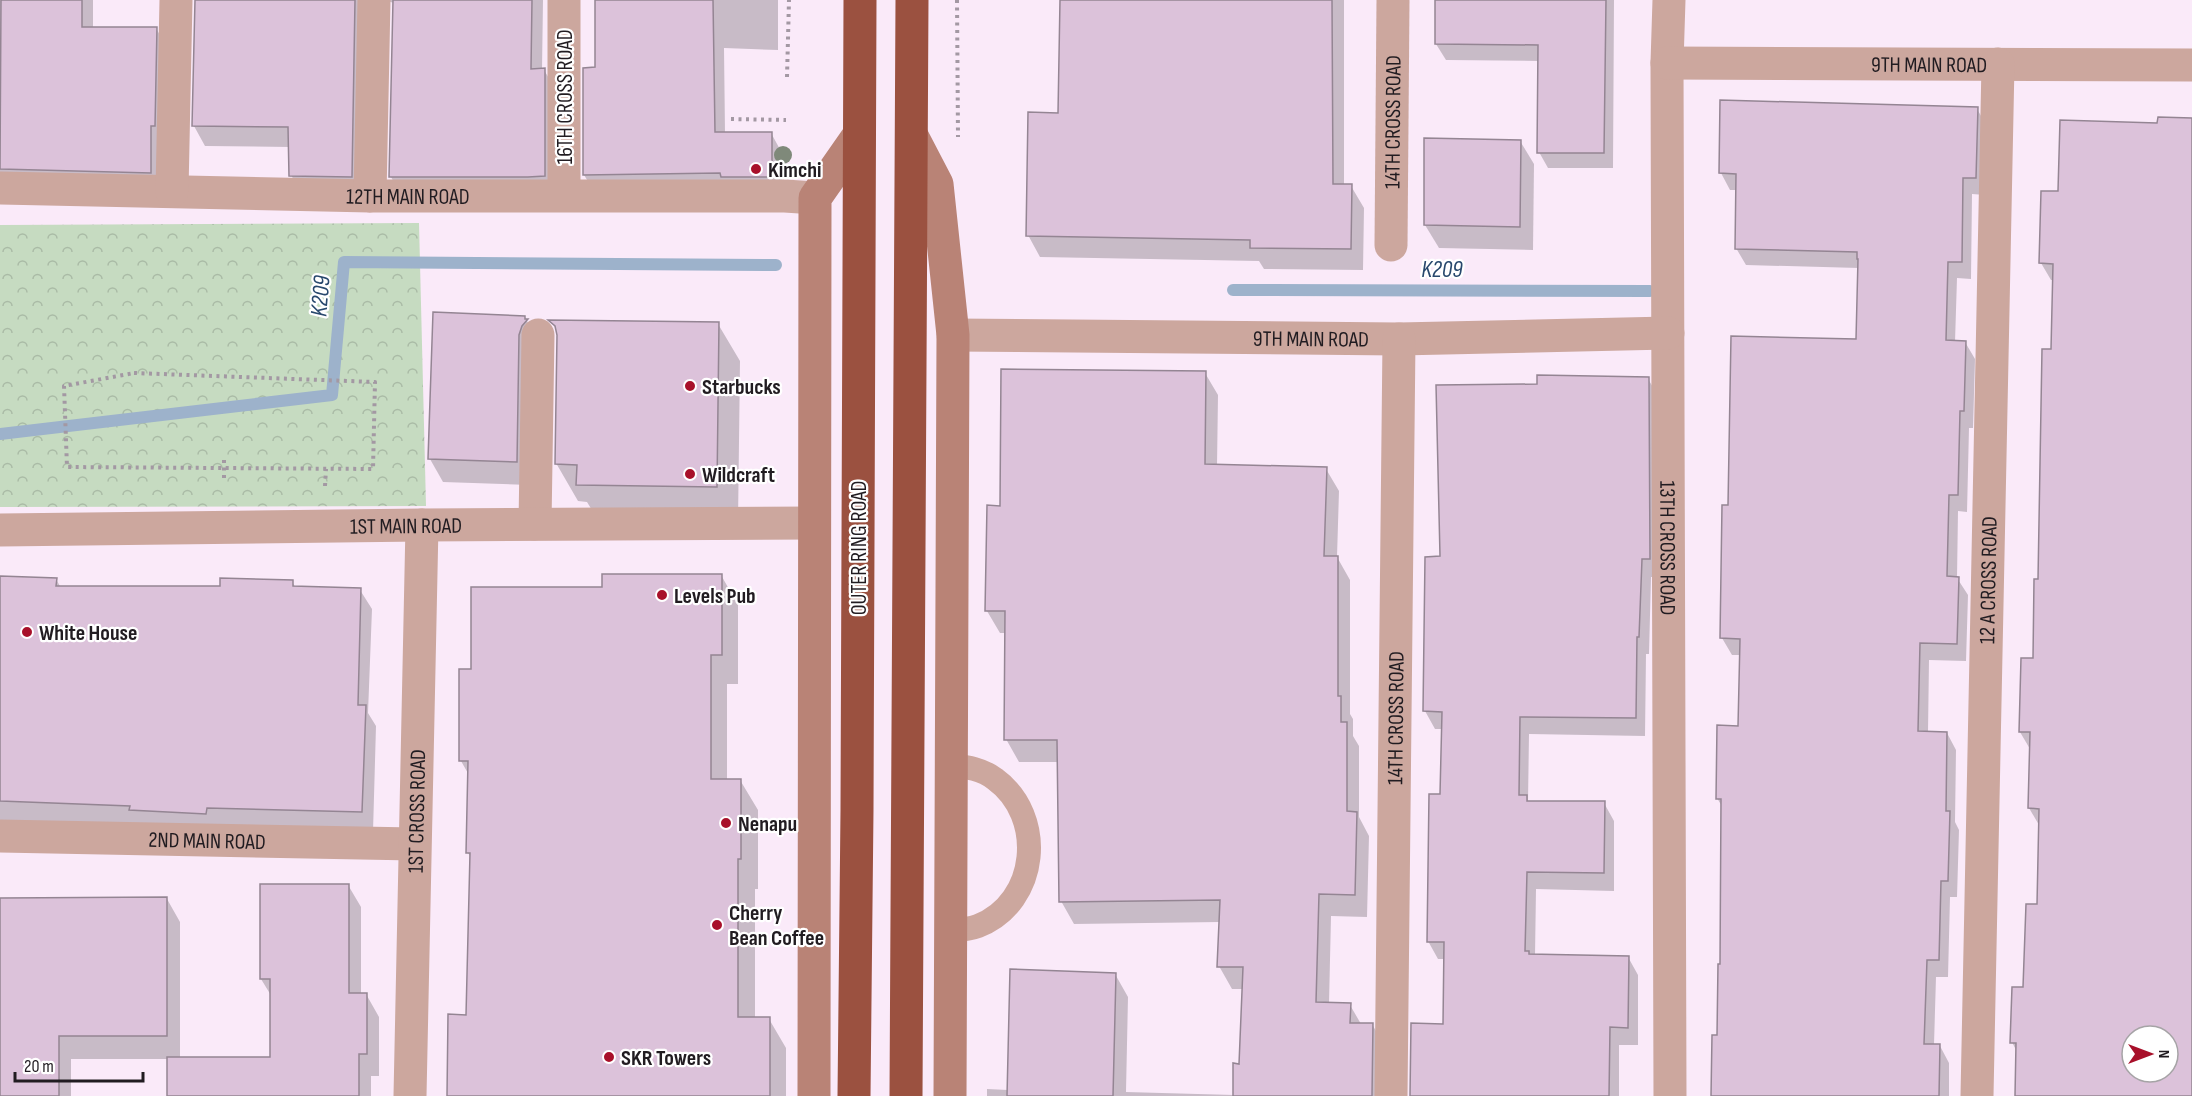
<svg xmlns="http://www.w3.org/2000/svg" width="2192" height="1096" font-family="'Sofia Sans Condensed',sans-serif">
<defs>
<pattern id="park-crowns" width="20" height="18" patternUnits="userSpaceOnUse" patternTransform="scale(1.5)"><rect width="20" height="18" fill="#c6dbc1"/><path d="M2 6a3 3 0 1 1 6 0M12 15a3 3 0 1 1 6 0" fill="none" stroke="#aabba6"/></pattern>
</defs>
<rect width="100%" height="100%" fill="#faeaf9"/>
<path fill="url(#park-crowns)" d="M419,223L426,506L0,507V225Z"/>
<g fill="#0003" fill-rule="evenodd">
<path d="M0,0H93V28H156L167,48L162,191L0,190Z"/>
<path d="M196,0H543L542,70H544L556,90V196L402,197L391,177L394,3L387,1L363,197L303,196L291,175L290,147L205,146L194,126Z"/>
<path d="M597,0H778V50L724,48L725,133H771L782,153V197L596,194L584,175L597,69Z"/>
<path d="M1061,0H1344V186H1351L1364,208L1363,270L1264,269L1259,261L1040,257L1028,235L1059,114Z"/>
<path d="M1437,0H1614L1613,168H1548L1539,152L1540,61L1446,60L1436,44Z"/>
<path d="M1977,109L1987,126L1985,195L1972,194L1971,279L1957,278L1955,342H1965L1975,359L1973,428H1969L1967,512L1958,511L1957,578L1968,595L1966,661L1929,660L1928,732L1947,733L1956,750L1955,822L1959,830L1957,897H1950L1948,977H1936L1934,1045L1940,1046L1949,1063V1096H1712L1718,1037L1722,965L1723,808L1717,798L1739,727L1741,655H1732L1722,638L1730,506L1857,340L1859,268L1746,265L1736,248L1737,190H1730L1721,173Z"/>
<path d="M2192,119V1096H2016L2017,1052L2012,1042L2024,988L2038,906L2039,825L2029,808L2030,749L2020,732L2034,659L2052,351L2054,280H2051L2041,263L2060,193L2159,124ZM2132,1036H2168V1072H2132Z"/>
<path d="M1520,141L1534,164L1533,250L1439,248L1425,225Z"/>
<path d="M435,314L527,321L540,343L530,485L443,482L430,459Z"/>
<path d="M551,321L718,324L740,361L738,524L600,523L587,502L578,501L556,463L558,332Z"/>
<path d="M1205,373L1218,395L1217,466L1326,469L1339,491L1337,557L1350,580V714L1353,719V736L1359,746V817L1369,836L1367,917L1331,916L1329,1004L1350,1005L1361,1024H1372L1385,1047V1096H987V1089L1008,1090L1115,974L1128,997L1126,1092L1234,1095L1241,1065L1244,989H1232L1219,966L1220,922L1074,924L1061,901L1059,762H1019L1006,739V633H1000L987,611L1001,507Z"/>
<path d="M1648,379L1659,397V577H1651L1649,654H1646L1645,736L1529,734L1528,802L1604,803L1614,821V891L1536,889L1535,956L1628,957L1638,975V1045H1619V1096H1411L1445,1025L1446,959H1438L1428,941L1441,795L1443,729H1435L1425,711L1442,558L1538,386Z"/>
<path d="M721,575L738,605V684H727V780H740L758,810V889H755V1018L769,1019L786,1048V1096H449L468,1016L472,859L468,853L469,775L461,761L473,671L604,588Z"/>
<path d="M0,577L56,579L61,588H222L292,582L296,588L360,590L372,609L368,713L376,726L373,832L0,820Z"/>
<path d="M348,885L361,907V994H366L379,1017V1076H371V1096H168V1059H71V1096H0V900L167,899L180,922V1059H272V997L261,979Z"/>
</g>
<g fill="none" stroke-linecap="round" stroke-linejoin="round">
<g stroke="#9db2cb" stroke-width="12">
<path d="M1233,290L1650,291"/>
<path d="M0,434L332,395L344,262L776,265"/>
</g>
</g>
<g fill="#dcc2da" stroke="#948593" stroke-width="1.5" fill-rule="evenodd">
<path d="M1,0H82V27H157L155,126H151V173L0,169Z"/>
<path d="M195,0H355L352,177L289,176L288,127L192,126Z"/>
<path d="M393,0H532L531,69L545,68V176L528,177H389Z"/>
<path d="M595,0H713L715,132H772V177H721L720,173L583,175V68L595,67Z"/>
<path d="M1060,0H1332L1333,184H1352L1351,249L1250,248V240L1026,236L1028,112L1058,113Z"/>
<path d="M1435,0H1606L1604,153H1537L1538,45L1435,44Z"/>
<path d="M1720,100L1978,107L1976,178H1963L1962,262H1948L1946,340L1966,341L1964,411H1960L1958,495H1949L1947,576L1959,577L1957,644L1920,643L1918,731L1947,732L1946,811H1950L1948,881H1941L1939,960H1927L1924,1044H1940L1939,1096H1711L1712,1035H1717L1718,964H1720L1721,799H1716L1717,725L1738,726L1740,639L1720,638L1722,505H1728L1731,336L1856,339L1858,259H1857V252L1735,249L1736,174L1719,173Z"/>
<path d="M2158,117L2192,118V1096H2015L2016,1043H2010L2012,987H2023L2026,904H2037L2039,809L2028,808L2030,732H2019L2021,658H2033L2034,579H2038L2042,349H2051L2053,264L2039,263L2041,191H2058L2060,120L2157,123ZM2132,1036H2168V1072H2132Z"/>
<path d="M1424,138L1521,140L1520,227L1424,225Z"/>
<path d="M433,312L525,316V319H528L522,326L519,335L517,462L428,459Z"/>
<path d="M548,320L719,322L717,487L576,485L577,465L555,464L557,335L555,326Z"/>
<path d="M1001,369L1206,371L1205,464L1327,467L1324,556H1338V696H1341V722H1347V811L1357,812L1355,895L1319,894L1316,1002L1351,1003L1350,1023H1373L1372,1096H1233V1063L1239,1064L1243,967H1217L1220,900L1059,902L1057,740H1004L1005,611H985L987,505L1000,506Z"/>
<path d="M1537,375L1649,377L1650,559H1642L1639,637H1637L1636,718L1520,717L1519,795H1527V801H1605L1604,873L1527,872L1525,951H1529V954L1629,956L1628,1028L1610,1027L1609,1096H1410L1411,1023L1443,1024L1444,942H1427L1429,794H1440L1442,712L1423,711L1425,557L1440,556L1436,385L1537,384Z"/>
<path d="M602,574H722V655H711V779H741V859H738V1017H770V1096H447L448,1014L466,1015L470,853H466L468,761H459V669H471V587H602Z"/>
<path d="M0,576L57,578L56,586H220V578L293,580V586L361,588L358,705H366L362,812L207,808L206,814L129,810L130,806L0,801Z"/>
<path d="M260,884H349V993H367V1054H359V1096H167V1057H270V979H260Z"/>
<path d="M167,897V1036H59V1096H0V898Z"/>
<path d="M1010,969L1116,973L1113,1096H1007Z"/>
</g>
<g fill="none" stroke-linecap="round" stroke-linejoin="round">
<g stroke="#a398a3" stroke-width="4" stroke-dasharray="3 4.5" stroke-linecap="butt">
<path d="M957,0L958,137"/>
<path d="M787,77L789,0"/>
<path d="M731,119L786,120"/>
<path d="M134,373L375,382L373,469L67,467L64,386Z"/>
<path d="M224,460V478"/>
<path d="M325,486L326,469"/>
</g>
<path stroke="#cca79e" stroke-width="24" d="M951,931C961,930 970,929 978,926C1039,902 1046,816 995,779C982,769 967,767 952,765"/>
<g stroke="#cca79e" stroke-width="33">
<path d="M564,0V195"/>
<path id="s1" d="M1669,0L1667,63L1670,1096"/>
<path id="s2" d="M1667,63L2192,65"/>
<path id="s3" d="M0,188L370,196H785L815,198"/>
<path d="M172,191L176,0"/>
<path d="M370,196L374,0"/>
<path id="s4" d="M1391,245L1393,0"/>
<path id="s5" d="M953,335L1399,339L1668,333"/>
<path d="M535,524L538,335"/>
<path id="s6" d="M0,530L422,525L814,523"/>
<path id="s7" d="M0,836L414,844"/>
<path id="s8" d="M410,1096L422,525"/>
<path id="s9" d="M1391,1096L1399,339"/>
<path id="s10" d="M1977,1096L1998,64"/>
</g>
<g stroke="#b98376" stroke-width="33">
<path d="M912,136L937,184L953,335L950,1096"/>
<path d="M814,1096L815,198L859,135"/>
</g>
<g stroke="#9b5140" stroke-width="33">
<path d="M854,1096L857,810L860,0"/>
<path d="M906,1096L912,0"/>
</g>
</g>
<circle fill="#7f897a" cx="783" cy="155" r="9"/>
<g fill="#a8102a" stroke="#fff" stroke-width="2">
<circle cx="756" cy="169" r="6"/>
<circle cx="690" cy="386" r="6"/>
<circle cx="690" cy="474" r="6"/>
<circle cx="662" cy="595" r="6"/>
<circle cx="27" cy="632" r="6"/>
<circle cx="726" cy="823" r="6"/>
<circle cx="717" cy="925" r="6"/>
<circle cx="609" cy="1057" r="6"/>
</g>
<g text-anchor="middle" stroke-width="4.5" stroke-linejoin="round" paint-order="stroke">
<g font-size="22" fill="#211c21" stroke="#fff">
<text dy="8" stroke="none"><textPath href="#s2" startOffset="262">9TH MAIN ROAD</textPath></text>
<text transform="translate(564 97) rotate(-90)" y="8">16TH CROSS ROAD</text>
<text dy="8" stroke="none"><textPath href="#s4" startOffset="123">14TH CROSS ROAD</textPath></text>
<text dy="8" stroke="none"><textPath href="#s3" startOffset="408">12TH MAIN ROAD</textPath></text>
<text dy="8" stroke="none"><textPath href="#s5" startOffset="358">9TH MAIN ROAD</textPath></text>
<text dy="8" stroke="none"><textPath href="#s6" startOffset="406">1ST MAIN ROAD</textPath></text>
<text transform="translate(858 548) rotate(-90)" y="8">OUTER RING ROAD</text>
<text dy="8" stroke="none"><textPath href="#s1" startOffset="548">13TH CROSS ROAD</textPath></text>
<text dy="8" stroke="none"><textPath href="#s10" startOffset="516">12 A CROSS ROAD</textPath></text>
<text dy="8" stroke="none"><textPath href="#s9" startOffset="378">14TH CROSS ROAD</textPath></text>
<text dy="8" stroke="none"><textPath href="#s8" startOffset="285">1ST CROSS ROAD</textPath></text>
<text dy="8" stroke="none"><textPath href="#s7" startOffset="207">2ND MAIN ROAD</textPath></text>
</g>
<g font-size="22" font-weight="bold" fill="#211c21" stroke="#fff" text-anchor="start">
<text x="768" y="177">Kimchi</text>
<text x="702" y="394">Starbucks</text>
<text x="702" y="482">Wildcraft</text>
<text x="674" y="603">Levels Pub</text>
<text x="39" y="640">White House</text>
<text x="738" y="831">Nenapu</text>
<text x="729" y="920">Cherry<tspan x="729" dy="25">Bean Coffee</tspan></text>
<text x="621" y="1065">SKR Towers</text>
</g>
<g font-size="24" font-style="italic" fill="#28486d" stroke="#fff">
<text x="1442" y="277">K209</text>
<text transform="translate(320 296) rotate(-85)" y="8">K209</text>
</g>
</g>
<g transform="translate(2150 1054) rotate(90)"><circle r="28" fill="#ffffff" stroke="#a6a4a6" stroke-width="1.5"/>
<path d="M0-4.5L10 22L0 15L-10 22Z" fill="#a8102a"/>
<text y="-9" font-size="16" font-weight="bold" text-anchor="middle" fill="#211c21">N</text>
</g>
<path d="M15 1072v9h128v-9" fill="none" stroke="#211c21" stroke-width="3"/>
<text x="24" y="1072" font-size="18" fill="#211c21" stroke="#ffffff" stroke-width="4.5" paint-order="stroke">20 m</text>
</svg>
